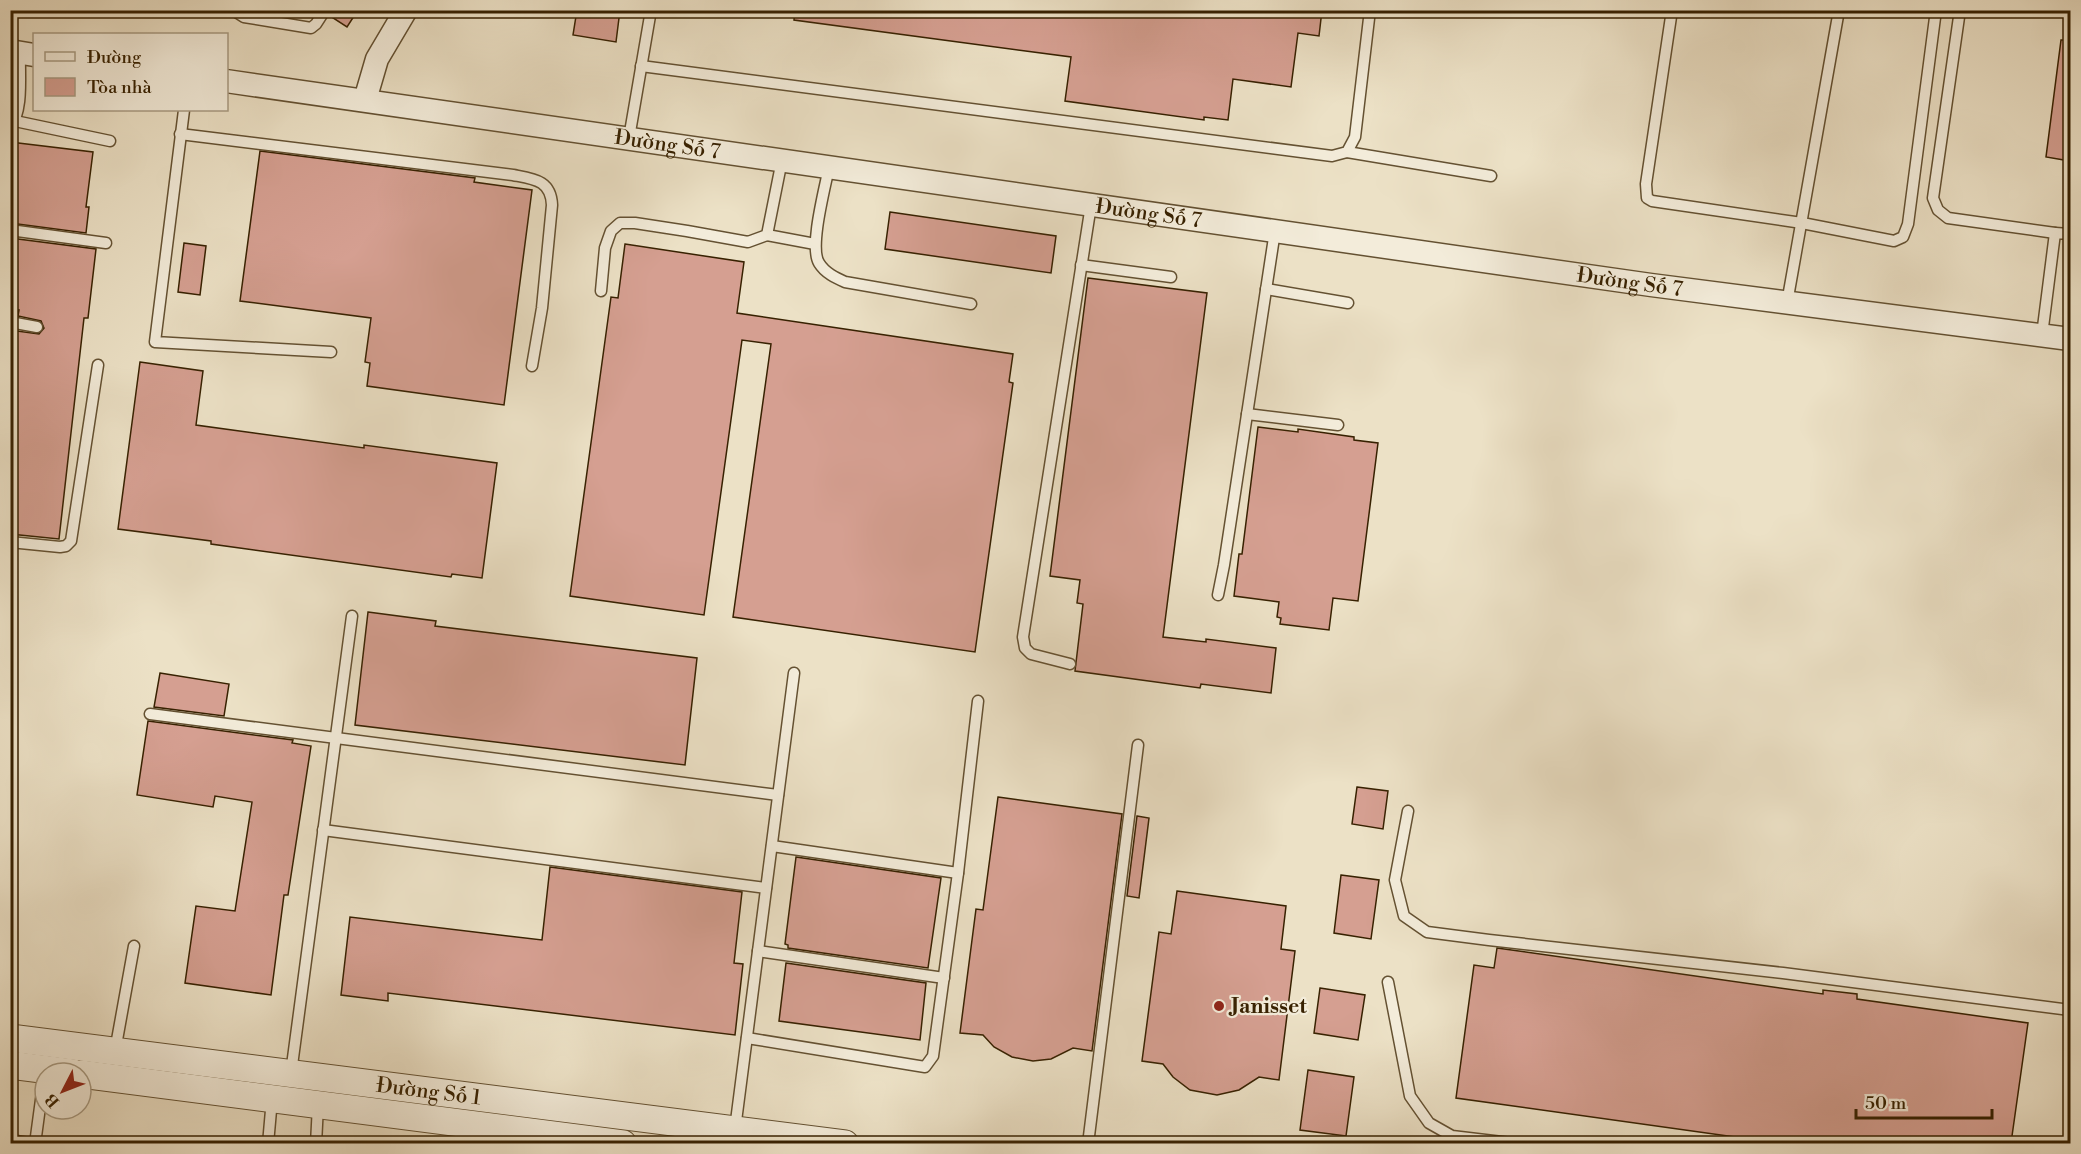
<svg xmlns="http://www.w3.org/2000/svg" width="2081" height="1154" font-family="'Libre Bodoni',serif">
<rect width="100%" height="100%" fill="#ece1c6"/>
<filter id="stains"><feTurbulence type="fractalNoise" baseFrequency=".00333" numOctaves="4"/><feColorMatrix values="0 0 0 0 .2 0 0 0 0 .09 0 0 0 0 .02 0 0 0 .5 -.17"/></filter>
<radialGradient id="worn" r=".72"><stop offset=".6" stop-color="#630" stop-opacity="0"/><stop offset="1" stop-color="#630" stop-opacity=".3"/></radialGradient>
<g fill="#d59f91" stroke="#372101" stroke-width="1.5">
<path d="M332,10H358L347,27L330,16Z"/>
<path d="M577,10H620L616,42L573,35Z"/>
<path d="M795,10H1322L1319,36L1298,33L1291,87L1233,79L1228,120L1204,117V120L1065,101L1071,57L794,20Z"/>
<path d="M2061,40H2070V161L2046,157Z"/>
<path d="M10,142L93,152L86,207H89L86,233L10,223Z"/>
<path d="M260,151L475,178L474,182L532,190L504,405L367,386L370,363L365,362L371,318L240,301Z"/>
<path d="M890,212L1056,236L1051,273L885,249Z"/>
<path d="M10,238L96,249L88,318H84L59,539L10,534V385L17,331L39,334L44,328L41,321L18,316L19,310L10,309Z"/>
<path d="M184,243L206,246L200,295L178,292Z"/>
<path d="M625,244L744,262L737,313L1013,354L1009,382L1013,383L975,652L733,617L771,344L742,340L704,615L570,596L611,297L618,298Z"/>
<path d="M1088,278L1207,293L1163,637L1206,642V639L1276,648L1271,693L1201,684L1200,688L1075,671L1083,604L1077,603L1080,580L1050,576Z"/>
<path d="M140,362L203,371L196,425L364,448V445L497,463L482,578L452,574L451,577L211,544V541L118,529Z"/>
<path d="M1258,427L1298,432V429L1354,437V440L1378,443L1358,601L1333,598L1329,630L1280,624L1281,618L1277,617L1279,602L1234,596L1239,554H1242Z"/>
<path d="M368,612L436,621L435,626L697,658L685,765L355,725Z"/>
<path d="M160,673L229,684L224,716L154,707Z"/>
<path d="M148,721L293,740L292,743L311,746L288,895H284L271,995L185,983L196,906L235,911L252,802L215,796L213,807L137,795Z"/>
<path d="M1357,787L1388,791L1383,829L1352,824Z"/>
<path d="M998,797L1122,814L1092,1051L1073,1048L1051,1059L1033,1061L1012,1057L994,1047L983,1035L960,1033L976,909L983,910Z"/>
<path d="M1137,816L1149,818L1139,898L1127,896Z"/>
<path d="M796,857L941,878L928,968L788,948V945L785,944Z"/>
<path d="M550,867L742,892L734,963L743,964L735,1035L388,993V1001L341,995L350,917L542,940Z"/>
<path d="M1341,875L1379,880L1371,939L1334,933Z"/>
<path d="M1177,891L1286,906L1281,949L1295,951L1279,1080L1259,1077L1239,1090L1217,1095L1190,1090L1173,1077L1163,1064L1142,1061L1159,932L1171,934Z"/>
<path d="M1497,948L1823,994V990L1857,994V999L2028,1023L2011,1143H1778L1456,1098L1474,965L1494,968Z"/>
<path d="M786,963L926,983L920,1040L779,1021Z"/>
<path d="M1320,988L1365,995L1358,1040L1314,1033Z"/>
<path d="M1308,1070L1354,1077L1346,1136L1300,1130Z"/>
</g>
<g fill="none" stroke-linecap="round" stroke-linejoin="round">
<g stroke="#645132" stroke-width="13">
<g id="service">
<path d="M233,10L244,17L311,28L316,24L325,10"/>
<path d="M1672,10L1646,184L1647,198L1652,201L1802,223L1894,241L1903,237L1908,224L1936,10"/>
<path d="M1960,10L1933,198L1938,210L1948,218L2055,233"/>
<path d="M641,66L1332,156L1347,152L1355,137L1370,10"/>
<path d="M184,110L155,342L331,352"/>
<path d="M15,121L110,141"/>
<path d="M10,128C24,109 19,75 20,52"/>
<path d="M180,134L513,175C534,179 551,180 552,205L542,308L532,366"/>
<path d="M629,138L651,10"/>
<path d="M1347,152L1491,176"/>
<path d="M829,167C825,188 809,247 819,263C825,273 836,278 845,282L971,304"/>
<path d="M10,230L106,243"/>
<path d="M767,235L815,244"/>
<path d="M1081,265L1171,277"/>
<path d="M1266,289L1348,303"/>
<path d="M601,291L605,248L611,231L620,223H635L687,231L748,242L767,235L782,160"/>
<path d="M1787,303L1839,10"/>
<path d="M10,322L37,327"/>
<path d="M2042,335L2055,233L2070,234"/>
<path d="M1247,414L1338,425"/>
<path d="M10,542L60,547L66,546L71,541L98,365"/>
<path d="M1218,595L1224,565L1275,231"/>
<path d="M1070,664L1031,654L1025,648L1023,637L1091,205"/>
<path d="M150,714L778,795"/>
<path d="M1408,811L1395,880L1404,916L1427,932L1489,940L1783,973L2070,1010"/>
<path d="M323,830L766,888"/>
<path d="M772,846L958,873"/>
<path d="M758,951L944,978"/>
<path d="M1388,982L1410,1096L1429,1123L1452,1136L1519,1144"/>
<path d="M747,1038L925,1067L933,1056L958,873L978,701"/>
<path d="M115,1051L134,946"/>
<path d="M291,1073L352,616"/>
<path d="M735,1129L794,673"/>
<path d="M10,1140L35,1144"/>
<path d="M35,1144L45,1070"/>
<path d="M268,1144L272,1099"/>
<path d="M316,1144L318,1105"/>
<path d="M1088,1144L1138,745"/>
</g>
</g>
<g stroke="#645132" stroke-width="25">
<g id="minor">
<path d="M10,51L34,55"/>
<path id="s1" d="M226,81L1651,285L2070,339"/>
<path d="M365,100L377,59L406,10"/>
</g>
</g>
<g stroke="#645132" stroke-width="29">
<g id="tertiary">
<path id="s2" d="M10,1038L845,1144"/>
<path d="M10,1065L73,1073"/>
<path d="M81,1074L623,1144"/>
</g>
</g>
<use href="#service" stroke="#f3ecda" stroke-width="10"/>
<use href="#minor" stroke="#f3ecda" stroke-width="22"/>
<use href="#tertiary" stroke="#f3ecda" stroke-width="27"/>
</g>
<circle fill="#8f2418" stroke="#f3ecda" stroke-width="2" cx="1219" cy="1006" r="6"/>
<g text-anchor="middle" stroke-width="4.5" stroke-linejoin="round" paint-order="stroke">
<g font-size="21" fill="#372101" stroke="#f3ecda">
<text dy="7" stroke="none"><textPath href="#s1" startOffset="446">Đường Số 7</textPath></text>
<text dy="7" stroke="none"><textPath href="#s1" startOffset="932">Đường Số 7</textPath></text>
<text dy="7" stroke="none"><textPath href="#s1" startOffset="1418">Đường Số 7</textPath></text>
<text dy="7" stroke="none"><textPath href="#s2" startOffset="422">Đường Số 1</textPath></text>
</g>
<g font-size="21" font-weight="bold" fill="#372101" stroke="#f3ecda" text-anchor="start">
<text x="1231" y="1013">Janisset</text>
</g>
</g>
<rect width="2081" height="1154" fill="none" stroke="#ece1c6" stroke-width="36"/>
<rect x="12" y="12" width="2057" height="1130" fill="none" stroke="#372101" stroke-width="3"/>
<rect x="18" y="18" width="2045" height="1118" fill="none" stroke="#372101" stroke-width="1.5"/>
<rect x="33" y="33" width="195" height="78" fill="#f3ecda" stroke="#a89b83" stroke-width="1.5"/>
<rect x="45" y="52" width="30" height="9" fill="#f3ecda" stroke="#a89b83" stroke-width="1.5"/>
<text x="87" y="63" font-size="18" fill="#372101">Đường</text>
<rect x="45" y="78" width="30" height="18" fill="#d59f91" stroke="#a89b83" stroke-width="1.5"/>
<text x="87" y="93" font-size="18" fill="#372101">Tòa nhà</text>
<g transform="translate(63 1091) rotate(228)"><circle r="28" fill="#f3ecda" stroke="#a89b83" stroke-width="1.5"/>
<path d="M0-4.5L10 22L0 15L-10 22Z" fill="#8f2418"/>
<text y="-9" font-size="16" font-weight="bold" text-anchor="middle" fill="#372101">B</text>
</g>
<path d="M1856 1109v9h136v-9" fill="none" stroke="#372101" stroke-width="3"/>
<text x="1865" y="1109" font-size="18" fill="#372101" stroke="#f3ecda" stroke-width="4.5" paint-order="stroke">50 m</text>
<rect width="100%" height="100%" filter="url(#stains)"/>
<rect width="100%" height="100%" fill="url(#worn)"/>
</svg>
